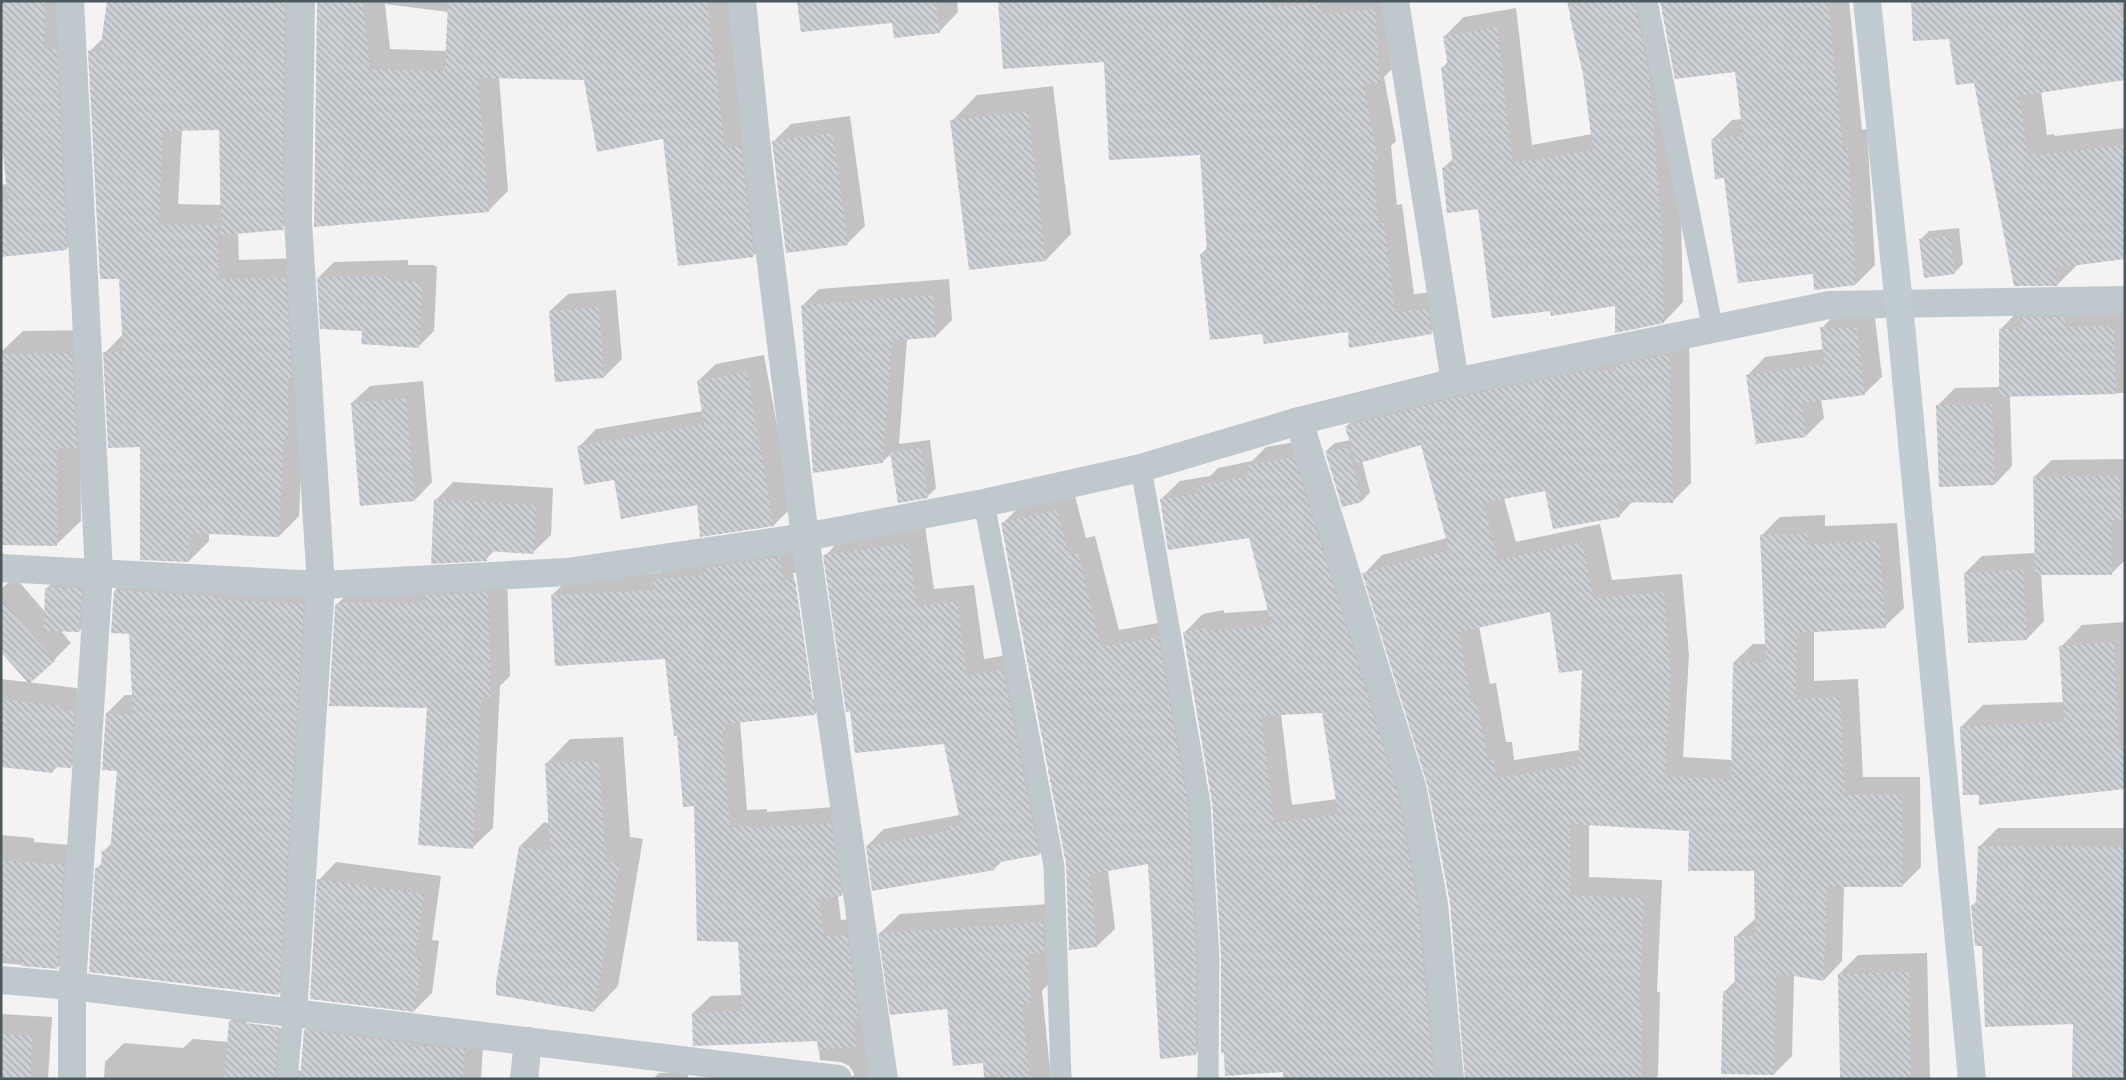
<svg xmlns="http://www.w3.org/2000/svg" width="2126" height="1080" font-family="'Source Sans 3',sans-serif">
<defs>
<pattern id="building-back-hatch" width="6" height="6" patternUnits="userSpaceOnUse" patternTransform="scale(1.25)"><rect width="6" height="6" fill="#cdd0d4"/><path d="M-1 5l2 2M0 0l6 6M5-1l2 2" fill="none" stroke="#a8acaf"/></pattern>
</defs>
<rect width="100%" height="100%" fill="#f4f2f3"/>
<g fill="#0003" fill-rule="evenodd">
<path d="M1,1H64L86,229L66,249L1,256V185L7,184Z"/>
<path d="M108,1H305L302,208L282,228L238,232L239,260L305,258L303,422L299,516L279,536L209,533V541L189,561L105,353L123,334L121,278L89,52L103,38ZM220,128L221,205L178,204L182,130Z"/>
<path d="M318,1H730L774,236L754,255L679,265L664,137L585,79L499,77L508,191L488,211L315,226ZM385,4L449,12L447,51L390,49Z"/>
<path d="M798,1H957L958,12L940,31Z"/>
<path d="M999,1H1394L1398,63L1384,77L1396,141L1391,146L1397,205L1402,204L1414,294L1446,291L1450,314L1431,333L1349,331L1263,333L1201,254L1208,247L1201,154L1105,61Z"/>
<path d="M1567,1H1657L1681,218L1683,302L1664,322L1616,304L1551,309L1479,208L1443,168L1454,158L1442,68L1449,61L1445,36L1464,17L1516,8L1532,145L1592,134L1584,74Z"/>
<path d="M1661,1H1849L1862,130L1867,129L1875,265L1856,284L1814,272L1725,177L1713,139L1732,120L1742,119L1736,71Z"/>
<path d="M1912,1H2125V78L2041,91L2047,135L2054,134L2055,136L2125,128V258L2078,264L2058,284L2015,285L1975,81L1950,38Z"/>
<path d="M1053,86L1071,234L1046,260L952,121L977,95Z"/>
<path d="M850,116L865,226L847,244L773,142L791,124Z"/>
<path d="M1959,228L1963,264L1954,273L1920,240L1929,231Z"/>
<path d="M408,260V265H433L437,267L434,331L418,347L363,330L318,278L334,262Z"/>
<path d="M949,279L952,320L936,336L907,339L899,444L930,440L936,488L927,497L892,453L882,462L802,306L819,289Z"/>
<path d="M616,290L622,359L604,377L556,381L550,311L568,294Z"/>
<path d="M2125,309V393L2010,396L2012,466L1995,484L1937,406L1955,388L2001,387V329L2018,311Z"/>
<path d="M1839,310H1874L1882,377L1864,394L1821,399L1824,418L1806,436L1748,375L1765,357L1824,349L1822,328Z"/>
<path d="M96,330L80,443L81,521L57,544L1,537V352L23,331Z"/>
<path d="M1689,336L1691,483L1672,502L1633,501L1619,516L1546,490L1504,498L1516,542L1600,524L1612,580L1682,574L1689,655L1683,757L1732,760L1734,662L1753,644H1766L1762,535L1780,517L1825,515V526L1897,523L1904,608L1885,626L1814,631V681L1858,679L1863,777H1920L1921,867L1902,886H1844L1842,961L1824,980L1794,975L1792,1056L1774,1074L1725,991L1736,980L1735,937L1756,918L1755,870L1690,830L1589,824V877L1662,880L1657,992H1660L1658,1076L1655,1079H1467L1451,902L1430,787L1364,574L1382,555L1447,538L1421,444L1362,461L1370,492L1362,501L1326,451L1335,443L1351,440L1347,426L1365,407ZM1551,610L1584,669L1580,750L1514,760L1512,742H1506L1496,683L1490,684L1479,626Z"/>
<path d="M764,355L792,507L774,525L701,535L698,504L615,478L579,447L596,429L703,411L698,381L716,364Z"/>
<path d="M423,381L432,482L415,500L352,403L370,386Z"/>
<path d="M1312,439L1416,775L1459,1079H1355L1284,1071L1214,802L1184,633L1203,614L1224,610V613L1269,610L1250,537L1161,499L1180,481L1210,476L1218,468L1252,461L1266,447ZM1323,712L1337,799L1292,805L1281,714Z"/>
<path d="M2125,459V560L2112,573L2041,574L2044,621L2027,639L1965,573L1982,556L2036,553L2034,477L2052,460Z"/>
<path d="M453,482L553,488L551,535L533,552L495,550L486,559L436,500Z"/>
<path d="M1074,492L1086,538L1095,536L1119,630L1175,620L1213,1036L1195,1054L1149,863L1108,870L1115,929L1097,946L1068,864L1002,524L1020,506Z"/>
<path d="M925,526L934,589L974,585L984,659L1020,653L1056,837L1039,854L1003,860L994,869L867,846L884,829L960,815L945,742L852,710L825,556L842,538Z"/>
<path d="M796,540L832,696L815,714L740,721L747,810L767,809V812L848,806L858,878L838,896L841,920L864,918L878,1079H837L840,1076H854V1073L849,1066L841,1062L820,1060L818,1040L693,1013L711,996L742,995L739,941L695,805L678,734L666,658L552,595L570,578L660,573L672,562ZM793,573H796L814,700H812Z"/>
<path d="M133,572L322,586L297,975L278,994L97,868L103,862V852L113,842L119,770L107,713L125,695H134L130,633L115,590Z"/>
<path d="M507,572L510,676L500,686L493,828L472,848L428,707L338,603L359,583Z"/>
<path d="M15,577L46,613V589L55,580H90L88,622L79,631H61L71,643L54,660L1,650V589Z"/>
<path d="M2125,622V788L1981,794L1962,726L1983,705L2064,702L2061,647L2082,625Z"/>
<path d="M1,679L77,688V693L91,694L88,749L70,767L58,766L52,772L1,766Z"/>
<path d="M623,737L630,837L643,839L618,986L594,1011L520,846L544,822L549,823L546,764L570,739Z"/>
<path d="M1998,828H2125V1079L2074,1022L1983,945L1973,905L1977,901L1979,847Z"/>
<path d="M1,835L34,838V842L83,846L76,948L57,968L1,963Z"/>
<path d="M336,862L441,876L432,940L439,941L432,993L414,1011L319,880Z"/>
<path d="M1063,903L1050,982L1042,991L1051,1079H985L984,1062L948,1008L880,933L900,914Z"/>
<path d="M1927,953L1930,1079H1841L1839,974L1858,955Z"/>
<path d="M250,1002L298,1008V1070L301,1071L305,1030L324,1011L484,1031L481,1079H104L105,1062L124,1043L183,1048L193,1039L229,1042L230,1021ZM246,1022L286,1026L285,1029L246,1024Z"/>
<path d="M1,1014L52,1017L48,1079H1Z"/>
<path d="M688,1071V1079H653L659,1073Z"/>
</g>
<g fill="url(#building-back-hatch)" fill-rule="evenodd">
<path d="M1,1H45L44,48L57,49L67,250L1,257V202L8,201L1,135Z"/>
<path d="M107,1H285L283,230L221,235L219,130L163,131L159,224L217,225L219,279L286,278L292,377H288V438H284L279,537L189,533V562L140,560V447L108,448L103,352H123L119,279H100L88,51L100,52Z"/>
<path d="M317,1H363L370,69L445,71L448,1H707L725,148L741,146L754,257L678,266L663,139L597,152L584,80L478,78L489,212L314,227Z"/>
<path d="M797,1H936L940,33L894,38L892,23L801,32Z"/>
<path d="M998,1H1272L1273,7L1320,3L1321,14L1375,9L1380,83L1364,85L1378,161L1372,162L1379,223H1384L1395,312L1428,309L1432,334L1349,348L1348,332L1264,344L1262,334L1210,340L1200,254L1207,253L1200,155L1109,160L1104,62L1003,69Z"/>
<path d="M1584,1H1635L1650,82L1662,238L1664,323L1615,333V306L1551,316L1550,311L1492,318L1478,209L1447,213L1442,168L1453,166L1441,67L1448,66L1443,36L1497,27L1513,163L1593,150L1583,74L1570,18V5Z"/>
<path d="M1660,1H1828L1843,148H1848L1856,285L1814,290L1813,274L1738,283L1724,178L1715,179L1711,139L1743,136L1735,72L1675,79Z"/>
<path d="M1911,1H2119L2121,18H2125V80L2019,96L2028,154L2035,153V155L2125,145V259L2055,268L2058,286H2014L1974,83L1956,85L1949,39L1913,41Z"/>
<path d="M1028,111L1046,261L969,270L950,120Z"/>
<path d="M833,133L848,245L786,253L772,141Z"/>
<path d="M1950,236L1955,274L1924,278L1919,239Z"/>
<path d="M393,276L392,281H417V283H422L419,348L361,344L362,331L320,329L317,277Z"/>
<path d="M933,295L936,337L892,341L883,463L813,473L801,305Z"/>
<path d="M599,307L604,378L555,382L549,311Z"/>
<path d="M2020,317H2064L2066,327L2114,326L2116,394L1999,397V329H2023Z"/>
<path d="M1820,327L1857,328L1865,395L1802,403L1806,437L1756,444L1746,375L1824,364Z"/>
<path d="M72,353L77,448H57V546L1,545V354Z"/>
<path d="M1670,354L1673,503L1617,502L1620,517L1553,529L1545,491L1483,503L1498,560L1582,542L1594,598L1664,592L1671,674L1665,775L1731,780L1733,662L1766,663L1760,535L1807,533V544L1879,541L1886,628L1797,633L1796,699L1840,697L1845,795H1902L1903,887H1827L1824,981L1776,973L1774,1075L1721,1074L1723,991H1735L1734,936H1755L1754,871H1688L1689,831L1570,824L1571,895L1644,898L1639,1010H1642L1641,1079H1465L1450,903L1428,787L1362,573L1449,550L1421,445L1356,464L1345,426L1458,397L1585,371H1616V365ZM1550,612L1559,673L1582,670L1578,765L1496,778L1494,760H1488L1477,701L1471,702L1459,632Z"/>
<path d="M747,372L774,526L700,537L697,505L621,519L614,480L584,485L577,446L704,424L697,381Z"/>
<path d="M406,398L415,501L360,506L351,403Z"/>
<path d="M1992,404L1995,485L1939,487L1936,405Z"/>
<path d="M1348,447L1362,502L1342,507L1325,451Z"/>
<path d="M921,448L928,498L898,503L890,452Z"/>
<path d="M1294,457L1398,794L1418,906L1434,1079H1283V1072L1225,1076L1224,1053H1221V957L1212,802L1183,632L1205,628L1206,631L1272,626L1249,538L1168,550L1160,499L1200,493L1198,486L1249,476L1246,465ZM1322,713L1338,814L1274,823L1261,716Z"/>
<path d="M2120,476L2121,520H2111L2112,575H2035L2033,477Z"/>
<path d="M434,499L536,505L534,554L486,551L487,561L431,564Z"/>
<path d="M1057,509L1069,555L1078,553L1101,647L1158,637L1188,804L1196,958V1055L1160,1059L1148,864L1090,874L1097,947L1069,950L1066,864L1001,523Z"/>
<path d="M908,543L917,606L957,601L967,676L1003,669L1039,855L994,863L995,870L872,891L866,846L947,831L946,827L961,825L944,744L855,753L850,711L846,712L823,555Z"/>
<path d="M779,557L784,580L795,579L815,715L725,724V730H722L730,827L750,826V828L831,823L842,896L819,900L824,936L847,935L859,1019H854L856,1047L818,1050L817,1041L693,1046L692,1013L742,1011L738,942L697,941L694,806L683,807L677,735L674,736L665,659L555,666L551,595L654,590L653,579L704,575L703,568Z"/>
<path d="M2023,570L2027,640L1968,643L1964,573Z"/>
<path d="M45,588H82L79,632L44,631Z"/>
<path d="M114,590L213,596V599L304,604L279,995L89,972L95,868H101L102,851L110,852L117,771L102,770L106,713L133,715L129,634L111,633Z"/>
<path d="M488,592L491,697H481L473,849L418,845L427,708L329,706L335,606L337,603H425L424,595Z"/>
<path d="M1,599L55,661L29,684L1,652Z"/>
<path d="M2114,642L2119,748L2125,747V789L1979,805V795H1963L1960,726L2064,722L2059,646Z"/>
<path d="M1,699L60,706V710L74,711L71,768L53,767L52,773L1,767Z"/>
<path d="M599,761L606,861L620,863L594,1012L496,995V982L519,846L550,851L545,763Z"/>
<path d="M1978,846L2125,847V1079H2072L2073,1024L1985,1027L1982,946H1975L1971,905L1976,904Z"/>
<path d="M1,860L64,865L57,969L21,966L22,960L1,958Z"/>
<path d="M317,879L424,894L415,958L422,959L414,1012L310,999Z"/>
<path d="M1043,922L1044,953L1028,954L1031,1003L1022,1004L1030,1079H998L997,1075L984,1077L983,1063L953,1066L947,1009L890,1015L878,933Z"/>
<path d="M1909,972L1911,1079H1840L1838,974Z"/>
<path d="M229,1021L279,1027L275,1079H224Z"/>
<path d="M304,1030L410,1043V1046L465,1049L463,1079H300Z"/>
<path d="M1,1034L33,1036L30,1079H1Z"/>
</g>
<g fill="none" stroke-linecap="round" stroke-linejoin="round">
<g stroke="#bfc9cd" stroke-width="21">
<path d="M1647,1L1713,330"/>
<path d="M1141,468L1200,803L1209,958L1208,1079"/>
<path d="M984,503L1054,866L1061,1079"/>
<path d="M287,1079L293,1014"/>
</g>
<g stroke="#bfc9cd" stroke-width="28">
<path d="M70,1L99,573L72,986V1079"/>
<path d="M742,1L758,158L805,537L884,1079"/>
<path d="M1395,1L1455,382"/>
<path d="M1299,421L1413,790L1434,904L1450,1079"/>
<path d="M1,568L321,585L567,572L805,537L984,503L1141,468L1299,421L1455,382L1829,305L2125,300"/>
<path d="M1,980L72,986L838,1079"/>
<path d="M293,1014L321,585L298,222L301,1"/>
<path d="M524,1079L528,1041"/>
</g>
<path stroke="#c0ccd2" stroke-width="28" d="M1867,1L1899,304L1972,1079"/>
</g>
<rect width="2126" height="1080" fill="none" stroke="#4b595e" stroke-width="5"/>
</svg>
